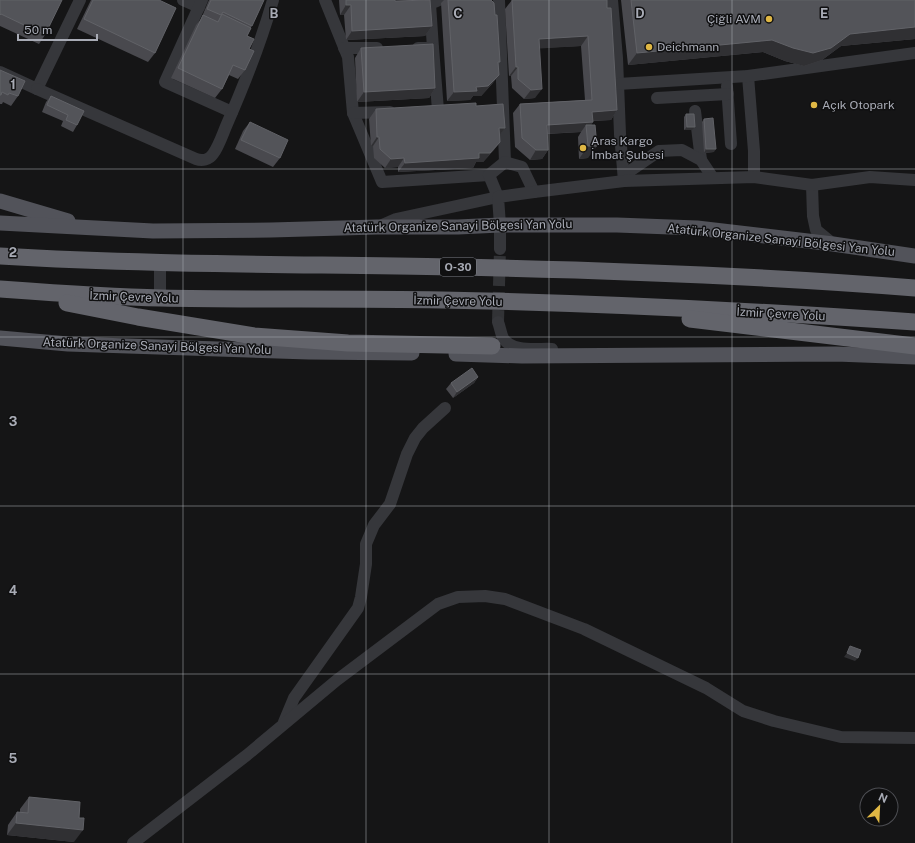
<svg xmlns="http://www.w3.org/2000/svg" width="915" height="843" font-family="'Public Sans',sans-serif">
<rect width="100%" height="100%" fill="#151516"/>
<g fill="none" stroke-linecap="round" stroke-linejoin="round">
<path stroke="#323336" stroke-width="12" stroke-dasharray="12 6" stroke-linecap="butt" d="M498,322L500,249"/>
<g stroke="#36373b" stroke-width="12">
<path d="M183,0L199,7"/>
<path d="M202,0L165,82L232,112"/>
<path d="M325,0L348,57L353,113L382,182L489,175"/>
<path d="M499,0L505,162"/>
<path d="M612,0L617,58L620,134L624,181"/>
<path d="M344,48H377"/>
<path d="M418,48H433L430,4L439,0"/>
<path d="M433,48L438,110"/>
<path d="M0,72L37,89L80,0"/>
<path d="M748,76L754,151V177"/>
<path d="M618,84L748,76L915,53"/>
<path d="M727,86L731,144"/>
<path d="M37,89L196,159C202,161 209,160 213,154C219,146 223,133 227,124C245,83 261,42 273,0"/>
<path d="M657,98L728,94"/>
<path d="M695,111L701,160"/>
<path d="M353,113L390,112"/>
<path d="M624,175L659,151L682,150L701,160L713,178"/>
<path d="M812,185L813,216L816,230L833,244"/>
<path d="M380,226L396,219L498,197L489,175L505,162L522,167L534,192"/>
<path d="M500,249V225L498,197L534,192L624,181L656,180L754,177L812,185L870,177L915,180"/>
<path d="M160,263V298"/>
<path d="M498,322C500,327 501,334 503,338C512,353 538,348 552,349"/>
<path d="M284,722L294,698L358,608L361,597L366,564V544L374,525L390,504L407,454L415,438L423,428L445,408"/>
<path d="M133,843L247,755L337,680L438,604L458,597L485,596L505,599L584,629L706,688L743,711L774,721L841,737L915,738"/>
</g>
<g stroke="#52535a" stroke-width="15">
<path d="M0,201L68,221"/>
<path d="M0,223L153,231L271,230L377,227H458L500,225H617L697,228L833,244L915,256"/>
<path d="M0,338L68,344L309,352L412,353"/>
<path d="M456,354L522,356L836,354L915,357"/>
</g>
<g stroke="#63646b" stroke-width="17">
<path d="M0,256C150,265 300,264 451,267C606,270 761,276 915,288"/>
<path d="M0,289C54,293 107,297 161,298C254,300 348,298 442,300C600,303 757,311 915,322"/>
<path d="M67,303L138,317L254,336L348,343L492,346"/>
<path d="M690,319L915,346"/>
</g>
</g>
<g fill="#49494e">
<path d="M0,0L45,35L39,44L0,26Z"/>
<path d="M91,0H159L155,53L148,62L77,29Z"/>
<path d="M209,0H264L247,36L249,49L245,70L238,79L229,75L222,89L215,98L171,78L196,25L201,19Z"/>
<path d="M339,0H395V1L432,26L425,36L346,40L344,15H340Z"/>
<path d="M444,0H448L498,65L499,75L492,84L481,96H473L470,100L447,101L441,3Z"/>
<path d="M512,0L607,8L617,110L611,120L593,121V122L591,125L588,158L579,159L578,137L581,132L547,134L548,150L542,159L530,160L515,147L513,113L520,104L585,100L581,46L539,48L535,98L524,99L512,88L511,76H509L505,9Z"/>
<path d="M621,0H915V39L841,46L822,60L804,66L785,61L763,52L628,65Z"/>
<path d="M361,48L435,88L429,98L357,102L355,58Z"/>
<path d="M0,70L18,96L11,106L3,102L2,104H0Z"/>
<path d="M51,96L77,125L73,132L61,126L63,121L42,112L46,102Z"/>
<path d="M476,106L505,128L499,135L500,142L493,151L483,162H476L473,168L398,172V167L385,168L374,158L373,146H371L369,119L376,109Z"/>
<path d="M686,114L692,130H684V117Z"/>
<path d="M704,119L714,152L704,153L702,122Z"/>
<path d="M250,122L280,158L273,167L235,149L243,131Z"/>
<path d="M478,377L474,383L453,398L446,389L451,383Z"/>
<path d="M29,797L74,842L7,835L8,825L17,812L20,813V809Z"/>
</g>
<g fill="#303033">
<path d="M346,5H351L344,15H340Z"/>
<path d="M432,26L425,36L346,40L352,31Z"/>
<path d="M915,27V39L841,46L822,60L804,66L785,61L763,52L628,65L637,53L772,40L850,34Z"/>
<path d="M588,36L581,46L532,49L539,39Z"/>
<path d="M516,67H518L511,76H509Z"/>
<path d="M499,75L492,84L481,96H473L470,100L447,101L454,92L476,87Z"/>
<path d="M435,88L429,98L357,102L364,92Z"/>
<path d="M542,89L535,98L524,99L531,90Z"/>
<path d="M617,110L611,120L586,121L592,112Z"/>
<path d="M593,122L587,131L586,125L581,132L540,134L547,125Z"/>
<path d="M687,127H695L692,130H684Z"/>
<path d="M499,128H505L498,137Z"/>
<path d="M377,137H379L373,146H371Z"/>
<path d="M500,142L493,151L483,162H476L473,168L398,172L405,163L479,153Z"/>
<path d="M588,146H597L588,158L579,159Z"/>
<path d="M706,149H716L714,152L704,153Z"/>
<path d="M536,150H548L542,159L530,160Z"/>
<path d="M404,158L398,167L385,168L391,159Z"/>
<path d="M478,377L474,383L453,398L457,392Z"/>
<path d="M847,653L858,658L855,661L844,657Z"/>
<path d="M16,823L83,830L74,842L7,835Z"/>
</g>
<g fill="#535459" stroke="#616267">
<path d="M0,0H62L45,35L1,14L0,15Z"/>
<path d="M93,0H159L176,8L155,53L84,19Z"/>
<path d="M211,0H264L252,26L223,12L221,15L207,9Z"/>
<path d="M346,0H395V1L430,0L432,26L352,31L351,5H346Z"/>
<path d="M448,0H491L494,3L495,15H497L500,62H498L499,75L488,86L476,87L477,91L454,92Z"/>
<path d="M512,0H607V8H611L617,110L592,112L593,122L547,125L548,150H536L522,138L520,104L592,100L588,36L539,39L542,89L531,90L518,79V67H516Z"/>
<path d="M631,0H915V27L850,34L831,48L813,53L793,48L772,40L637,53Z"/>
<path d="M222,14L251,28L247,36L254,39L249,49L254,51L245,70L233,65L222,89L178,68L203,15L218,22Z"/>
<path d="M433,44L435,88L364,92L361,48Z"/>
<path d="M0,70L25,81L18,96L9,93L8,95L2,92L1,95H0Z"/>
<path d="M51,96L84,111L77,125L66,120L68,115L47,105Z"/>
<path d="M476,103V106L503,104L505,128H499L500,142L490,153H479V158L405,163L404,158L391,159L380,149L379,137H377L376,109Z"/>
<path d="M686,114H694L695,127H687Z"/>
<path d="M713,118L716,149H706L704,119Z"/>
<path d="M250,122L288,140L280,158L241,140Z"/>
<path d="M586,125H595L597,146H588Z"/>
<path d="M472,368L478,377L457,392L451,383Z"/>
<path d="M850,646L861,650L858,658L847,653Z"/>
<path d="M29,797L80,802L79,818H84L83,830L16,823L17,812L28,813Z"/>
</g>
<path fill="none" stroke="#a8abb5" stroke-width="1" stroke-opacity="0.55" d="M183,0V843M366,0V843M549,0V843M732,0V843M0,169H915M0,337H915M0,506H915M0,674H915"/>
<g fill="#dfb744" stroke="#101011" stroke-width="1.5">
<circle cx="769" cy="19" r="4"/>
<circle cx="649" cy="47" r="4"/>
<circle cx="814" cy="105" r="4"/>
<circle cx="583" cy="148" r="4"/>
</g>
<g text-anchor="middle" stroke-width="3" stroke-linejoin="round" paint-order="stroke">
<rect fill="#101011" stroke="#7a7c84" stroke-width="1" x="440" y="258" width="36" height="18" rx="3"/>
<g font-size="11" font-weight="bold" fill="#a8abb5">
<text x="458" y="271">O-30</text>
</g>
<g font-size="12" fill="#a8abb5" stroke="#101011" text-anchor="start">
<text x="761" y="23" text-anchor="end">Çiğli AVM</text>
<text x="657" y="51">Deichmann</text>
<text x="822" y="109">Açık Otopark</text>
<text x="591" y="145">Aras Kargo<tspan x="591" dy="14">İmbat Şubesi</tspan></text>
</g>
<g font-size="12" fill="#a8abb5" stroke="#101011">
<text transform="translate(458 226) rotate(-1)" y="4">Atatürk Organize Sanayi Bölgesi Yan Yolu</text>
<text transform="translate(781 240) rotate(6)" y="4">Atatürk Organize Sanayi Bölgesi Yan Yolu</text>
<text transform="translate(134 297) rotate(2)" y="4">İzmir Çevre Yolu</text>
<text transform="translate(458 301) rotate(1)" y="4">İzmir Çevre Yolu</text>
<text transform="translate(781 314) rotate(3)" y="4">İzmir Çevre Yolu</text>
<text transform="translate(157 346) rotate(2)" y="4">Atatürk Organize Sanayi Bölgesi Yan Yolu</text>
</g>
</g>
<g font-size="13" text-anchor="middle" font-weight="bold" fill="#a8abb5" stroke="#101011" stroke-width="3" stroke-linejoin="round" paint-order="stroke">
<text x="274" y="18">B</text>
<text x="458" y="18">C</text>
<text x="640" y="18">D</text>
<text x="824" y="18">E</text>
<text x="13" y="89">1</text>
<text x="13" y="257">2</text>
<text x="13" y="426">3</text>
<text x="13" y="595">4</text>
<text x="13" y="763">5</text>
</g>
<g transform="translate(879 807) rotate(24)"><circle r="19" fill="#101011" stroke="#4d4e53"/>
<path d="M0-3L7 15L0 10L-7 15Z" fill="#dfb744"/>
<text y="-6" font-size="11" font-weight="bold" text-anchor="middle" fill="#a8abb5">N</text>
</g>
<path d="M18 34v6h79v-6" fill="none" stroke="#a8abb5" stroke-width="2"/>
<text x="24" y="34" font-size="12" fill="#a8abb5" stroke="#101011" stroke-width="3" paint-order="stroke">50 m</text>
</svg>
